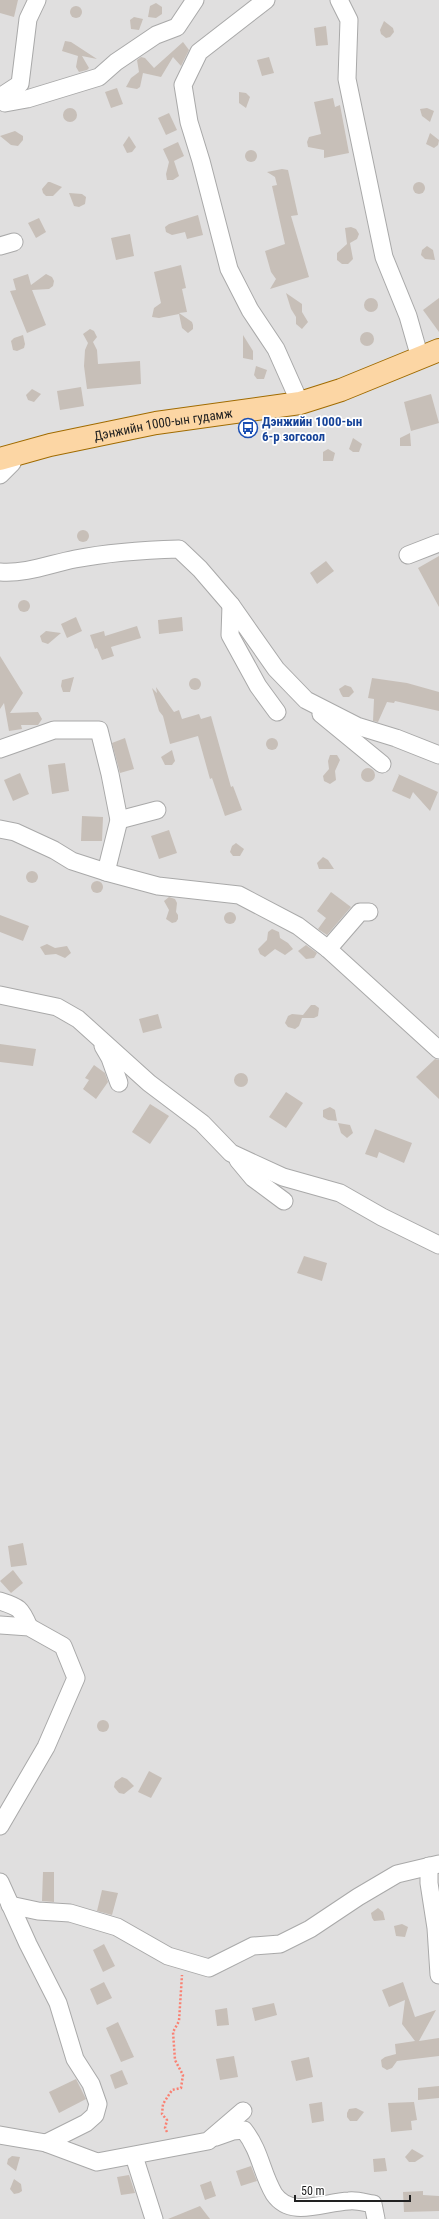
<svg xmlns="http://www.w3.org/2000/svg" width="439" height="2219" font-family="'Roboto Condensed',sans-serif">
<rect width="100%" height="100%" fill="#f2efe9"/>
<rect fill="#e0dfdf" x="0" y="0" width="439" height="2219"/>
<g fill="#c7bfb8">
<path d="M0,0H18L14,17L0,13Z"/>
<path d="M156,3L162,7V14L156,18L148,17L150,6Z"/>
<circle cx="76" cy="12" r="6"/>
<path d="M134,17L143,19L139,30L131,29L130,20Z"/>
<path d="M384,21L393,28L394,32L390,37L386,38L381,34L380,30Z"/>
<path d="M326,26L328,45L316,46L314,28Z"/>
<path d="M65,41L71,42L97,59L82,56L89,68L87,70L79,72L76,67L78,56L62,51Z"/>
<path d="M183,42L189,50L181,66L173,57L161,77L143,73L140,87L137,89L126,87L131,78L139,72L137,60L141,57L145,58L154,68Z"/>
<path d="M269,57L274,73L262,76L257,60Z"/>
<path d="M117,88L123,104L111,108L105,92Z"/>
<path d="M239,92L246,93L250,97L246,108L239,103Z"/>
<path d="M333,98L335,107L340,105L349,153L324,158V150L308,147L307,142L309,137L321,134L314,102Z"/>
<circle cx="70" cy="115" r="7"/>
<path d="M427,108L434,111L430,122L422,116L420,109Z"/>
<path d="M169,113L177,130L166,135L158,118Z"/>
<path d="M15,131L23,136V140L18,146L11,145L0,136Z"/>
<path d="M430,133L439,140L438,145L434,148L426,144Z"/>
<path d="M129,136L136,147L132,152L127,153L123,145Z"/>
<path d="M178,142L184,156L174,161L179,176L173,180H167L166,174L169,162L163,149Z"/>
<circle cx="251" cy="156" r="6"/>
<path d="M282,169L288,170L298,215L291,216L309,277L270,289L276,279L271,272L265,251L285,244L272,186L277,185L275,177L267,172Z"/>
<circle cx="419" cy="188" r="6"/>
<path d="M48,182H50L62,187L53,196H46L43,193L42,189Z"/>
<path d="M69,193L82,194L86,197L85,204L79,207L74,206Z"/>
<path d="M198,215L203,235L187,239L185,232L172,235L166,232L165,227L169,224Z"/>
<path d="M39,218L46,232L36,238L28,223Z"/>
<path d="M351,227L356,229L359,234L357,239L350,243L353,259L348,264H342L337,260V253L347,244L345,228Z"/>
<path d="M130,234L134,256L116,260L111,238Z"/>
<path d="M427,246L433,250L435,260L425,259L421,255L422,250Z"/>
<path d="M181,265L186,288L182,289L187,312L179,313L192,322L193,325V329L188,333L182,328L179,314L159,318L152,317L154,308L161,303L154,272Z"/>
<path d="M28,274L31,285L46,274L52,277L54,281L53,286L49,289L32,290L46,325L27,333L10,291L16,290L13,279Z"/>
<path d="M286,293L302,304V312L308,322L302,329L296,324V317L291,309Z"/>
<circle cx="371" cy="305" r="7"/>
<path d="M439,298V332L423,310Z"/>
<path d="M90,329L94,331L97,337L93,342L97,350L98,364L140,361L141,384L87,389L84,366L85,350L88,343L83,334Z"/>
<circle cx="367" cy="339" r="7"/>
<path d="M23,335L25,344L24,348L17,351L13,350L11,341L14,338Z"/>
<path d="M243,335L253,351V360L243,358Z"/>
<path d="M256,366L267,370L264,379H257L254,375Z"/>
<path d="M81,387L84,406L60,410L57,391Z"/>
<path d="M32,389L41,394L34,402L28,400L26,395Z"/>
<path d="M431,394L439,423L411,431L404,402Z"/>
<path d="M410,433L411,446H400V438Z"/>
<path d="M353,438L362,444L359,452H353L349,449Z"/>
<path d="M328,449L335,453L333,461H323V452Z"/>
<circle cx="83" cy="536" r="6"/>
<path d="M439,556V607L418,568Z"/>
<path d="M326,561L334,571L317,584L310,573Z"/>
<circle cx="24" cy="606" r="6"/>
<path d="M76,617L82,631L67,638L61,624Z"/>
<path d="M182,617L183,631L159,634L158,620Z"/>
<path d="M137,626L141,638L111,647L114,656L102,660L97,648L95,649L90,635L104,631L105,636Z"/>
<path d="M46,631L61,633L48,644L42,642L40,636Z"/>
<path d="M0,656L23,693L10,713L38,712L42,719L38,725H21L22,729L9,731L4,703L0,709Z"/>
<path d="M74,677L70,692H63L61,686L62,680Z"/>
<circle cx="195" cy="684" r="6"/>
<path d="M372,678L407,683L439,692V711L395,701L394,703L387,702L378,722L373,721L374,699L368,698Z"/>
<path d="M345,685L351,687L354,692L349,697H343L341,694L339,689Z"/>
<path d="M156,687L174,712L179,710L182,719L199,714L201,719L211,716L231,787L233,786L242,810L225,816L212,778L210,779L198,736L170,744L163,716L159,711L152,688L157,693Z"/>
<circle cx="272" cy="744" r="6"/>
<path d="M125,738L134,769L120,773L112,743Z"/>
<path d="M172,750L175,761L172,765H165L161,757Z"/>
<path d="M330,755H337L340,760L335,771L336,780L330,784L324,781L323,776L329,769L328,761Z"/>
<path d="M65,763L69,791L52,794L48,765Z"/>
<circle cx="368" cy="775" r="7"/>
<path d="M20,773L29,794L13,801L4,780Z"/>
<path d="M398,774L438,792L430,811L413,792L410,799L392,791L399,775Z"/>
<path d="M82,816L103,817L102,841H81Z"/>
<path d="M169,830L177,853L159,859L151,836Z"/>
<path d="M236,843L244,849L240,856H233L230,852L232,846Z"/>
<path d="M323,857L328,860L334,869H319L317,863Z"/>
<circle cx="32" cy="877" r="6"/>
<circle cx="97" cy="887" r="6"/>
<path d="M331,892L351,907L327,935L318,929L326,918L317,911Z"/>
<path d="M169,897L175,899L177,903L176,912L178,915V919L176,922L172,923L166,919L169,910L164,901Z"/>
<circle cx="230" cy="918" r="6"/>
<path d="M0,915L29,926L23,941L0,932Z"/>
<path d="M272,929L279,932L280,938L288,943L293,949L285,955L275,949L265,957L260,954L258,949L267,940L268,932Z"/>
<path d="M47,944L55,948L67,946L71,953L65,958L56,954L45,955L40,947Z"/>
<path d="M306,945L317,953L314,958L306,959L298,951Z"/>
<path d="M311,1005H315L319,1008L318,1016L314,1018H302L299,1026L295,1029L288,1027L285,1023L288,1016L292,1014L303,1015Z"/>
<path d="M158,1014L162,1028L143,1033L139,1019Z"/>
<path d="M0,1044L36,1049L33,1066L0,1062Z"/>
<path d="M435,1059L439,1060V1099L416,1077Z"/>
<path d="M94,1065L105,1073L108,1082L96,1099L83,1089L89,1080L85,1078Z"/>
<circle cx="241" cy="1080" r="7"/>
<path d="M286,1092L303,1103L286,1128L269,1117Z"/>
<path d="M150,1104L169,1116L150,1144L132,1132Z"/>
<path d="M330,1107L335,1110L337,1121L328,1120L323,1117V1110Z"/>
<path d="M338,1123L350,1125L353,1133L347,1138L341,1133Z"/>
<path d="M375,1129L412,1143L404,1163L379,1152L377,1158L365,1154Z"/>
<path d="M304,1256L327,1263L322,1281L297,1273Z"/>
<path d="M23,1543L27,1565L11,1567L8,1546Z"/>
<path d="M13,1570L23,1583L11,1593L0,1581Z"/>
<circle cx="103" cy="1726" r="6"/>
<path d="M149,1771L162,1778L151,1798L138,1792Z"/>
<path d="M122,1777L127,1779L134,1786L124,1794L119,1793L114,1787L115,1782Z"/>
<path d="M43,1872H54V1902L42,1901Z"/>
<path d="M102,1890L118,1893L112,1915L97,1911Z"/>
<path d="M378,1908L383,1912L385,1920L374,1921L372,1918L371,1913Z"/>
<path d="M402,1924L408,1927L405,1937L396,1936L394,1926Z"/>
<path d="M104,1944L115,1966L103,1972L93,1950Z"/>
<path d="M104,1982L112,1998L97,2005L90,1989Z"/>
<path d="M403,1982L415,2017L436,2010L419,2041L439,2038V2056L397,2061L392,2068L387,2070L382,2067L381,2060L385,2057L396,2054L395,2044L415,2041L402,2024L405,2000L389,2007L382,1990Z"/>
<path d="M274,2003L277,2015L255,2021L252,2008Z"/>
<path d="M227,2008L229,2025L217,2026L215,2010Z"/>
<path d="M118,2022L134,2057L121,2062L106,2028Z"/>
<path d="M234,2056L238,2077L220,2080L216,2059Z"/>
<path d="M309,2057L313,2077L296,2081L291,2061Z"/>
<path d="M122,2070L128,2084L115,2089L110,2075Z"/>
<path d="M76,2079L86,2099L59,2113L49,2092Z"/>
<path d="M439,2086V2098L418,2100V2088Z"/>
<path d="M322,2102L324,2121L312,2123L309,2104Z"/>
<path d="M414,2102L417,2120L411,2121L412,2130L391,2132L388,2103Z"/>
<path d="M356,2108L364,2112L357,2121H350L347,2117V2113L349,2109Z"/>
<path d="M412,2149L424,2156L415,2162H409L405,2157Z"/>
<path d="M12,2156L20,2157L16,2171L7,2164L8,2159Z"/>
<path d="M385,2158L387,2171L374,2172L373,2159Z"/>
<path d="M251,2166L257,2181L241,2186L236,2171Z"/>
<path d="M129,2175L135,2193L121,2195L117,2177Z"/>
<path d="M14,2179L21,2184L22,2191L19,2193L14,2194L10,2189Z"/>
<path d="M211,2181L216,2196L205,2200L200,2185Z"/>
<path d="M423,2191V2195L439,2196V2211L404,2212L403,2192Z"/>
<path d="M200,2206L210,2219H168Z"/>
</g>
<g fill="none" stroke-linecap="round" stroke-linejoin="round">
<g stroke="#a9a9a9" stroke-width="19">
<g id="minor">
<path d="M266,0L199,52L183,85L189,122L201,161L229,269L250,310L276,349L300,403"/>
<path d="M339,0L349,20L347,79L384,257L408,316L420,358"/>
<path d="M0,97L20,84L28,19L37,0"/>
<path d="M0,99L5,103L27,99L99,77L116,62L156,35L177,27L195,0"/>
<path d="M0,246L14,242"/>
<path d="M0,475L12,463L9,456"/>
<path d="M408,555L439,543"/>
<path d="M0,572C26,574 50,564 75,559C111,552 143,550 179,549L200,569L231,605L276,669L306,700L357,726L396,738L439,755"/>
<path d="M231,605L230,635L258,686L277,712"/>
<path d="M321,714L382,764"/>
<path d="M0,749L54,730H99L110,774L119,820L106,872"/>
<path d="M119,820L157,810"/>
<path d="M0,829L15,832L54,850L72,861L106,872L158,886L239,895L298,926L328,949L439,1050"/>
<path d="M328,949L360,912H369"/>
<path d="M0,995L57,1007L78,1019L149,1083L202,1123L231,1153L283,1177L340,1193L382,1217L439,1245"/>
<path d="M103,1046L110,1058L119,1083"/>
<path d="M238,1160L253,1178L284,1201"/>
<path d="M0,1601C19,1607 21,1608 29,1627"/>
<path d="M0,1625L29,1627L63,1646L76,1678L46,1747L0,1826"/>
<path d="M429,1866V1883L436,1928L439,1975"/>
<path d="M0,1882L28,1944L58,2003L75,2059L91,2084L98,2104L95,2115L86,2123L46,2143"/>
<path d="M10,1905L38,1911L70,1913L117,1927L168,1956L209,1968L253,1946L280,1944L310,1929L358,1897L397,1874L439,1864"/>
<path d="M0,2135L46,2143L97,2162L208,2141L243,2111"/>
<path d="M216,2137L233,2131L244,2130C261,2152 261,2172 274,2194C291,2219 323,2202 349,2201C357,2200 366,2203 373,2204L376,2219"/>
<path d="M134,2156L154,2219"/>
</g>
</g>
<g stroke="#a06b00" stroke-width="24">
<g id="major">
<path id="s1" d="M0,459L50,445L156,423L300,403L341,390L439,350"/>
</g>
</g>
<path stroke="#fa8072" stroke-width="2.5" stroke-dasharray="2 2" stroke-linecap="butt" d="M167,2132L165,2128L167,2120L162,2114L163,2104L172,2090L181,2088L183,2075L175,2060L173,2032L179,2021L182,1975"/>
<use href="#minor" stroke="#fff" stroke-width="17"/>
<use href="#major" stroke="#fcd6a4" stroke-width="22"/>
</g>
<defs>
<g id="bus-ring" transform="scale(1)"><circle r="9.5" fill="#fff" stroke="#1a4fb4" stroke-width="1.5"/><path d="M-5-6H5V4H4V6H2V4H-2V6H-4V4H-5ZM-3.5-4V0h7V-4ZM-3.5 1.2v1.5H-2V1.2ZM2 1.2v1.5H3.5V1.2Z" fill="#1a4fb4"/></g>
</defs>
<g fill-rule="evenodd">
<use href="#bus-ring" x="248" y="428"/>
</g>
<g text-anchor="middle" stroke-width="3.5" stroke-linejoin="round" paint-order="stroke">
<g font-size="13" font-weight="bold" fill="#164399" stroke="#fff" text-anchor="start">
<text x="262" y="426">Дэнжийн 1000-ын<tspan x="262" dy="15">6-р зогсоол</tspan></text>
</g>
<g font-size="13" fill="#222" stroke="#fff">
<text dy="5" stroke="none"><textPath href="#s1" startOffset="167">Дэнжийн 1000-ын гудамж</textPath></text>
</g>
</g>
<path d="M295 2195v6h115v-6" fill="none" stroke="#222222" stroke-width="2"/>
<text x="301" y="2195" font-size="12" fill="#222222" stroke="#ffffff" stroke-width="3" paint-order="stroke">50 m</text>
</svg>
